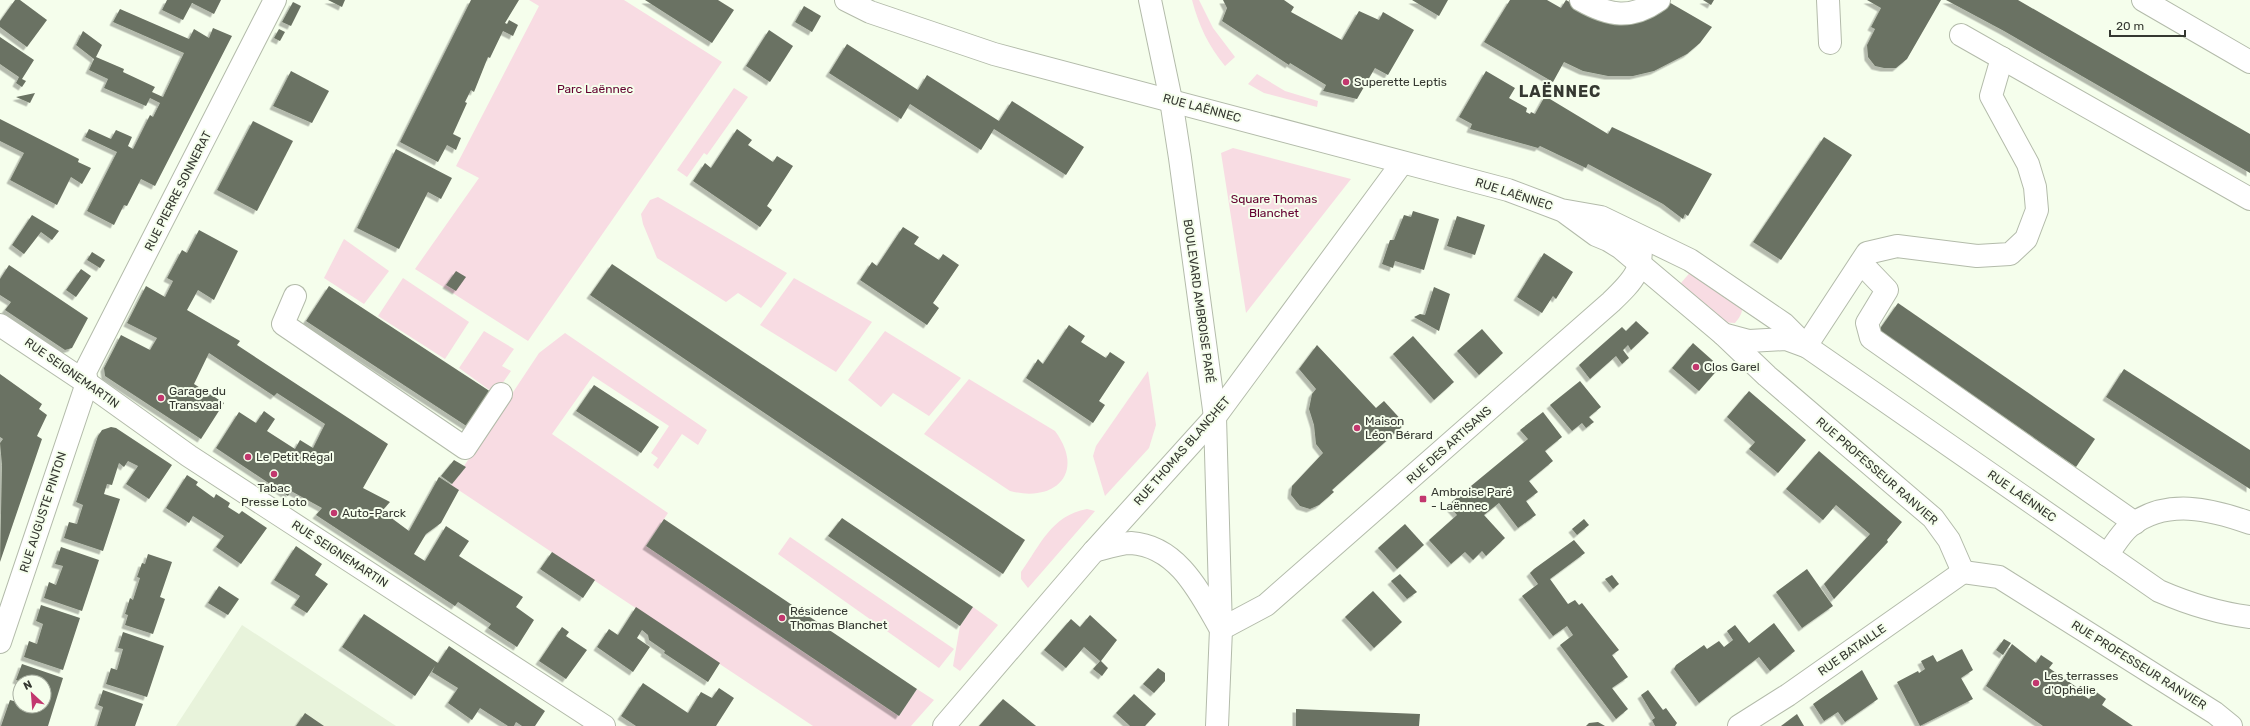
<svg xmlns="http://www.w3.org/2000/svg" width="2250" height="726" font-family="Rubik,sans-serif">
<defs>
<filter id="shadow"><feDropShadow dx="-3.5" dy="3.5" stdDeviation="0" flood-color="#0004"/></filter>
</defs>
<rect width="100%" height="100%" fill="#f5feec"/>
<path fill="#e8f3db" d="M242,625L396,726H176Z"/>
<g fill="#f8dce3">
<path d="M529,0H624L722,62L528,341L415,269L479,178L456,166L539,6Z"/>
<path d="M1192,0H1199L1213,28L1235,57L1225,66C1208,45 1199,26 1192,0Z"/>
<path d="M1257,74L1285,91L1318,101L1317,107L1264,93L1248,84Z"/>
<path d="M734,88L748,97L707,155L704,153L687,177L677,170Z"/>
<path d="M1233,148L1351,179L1246,313L1221,153Z"/>
<path d="M658,197L787,273L761,308L738,293L726,302L657,258L643,224L641,214L650,200Z"/>
<path d="M344,239L389,271L364,304L324,278Z"/>
<path d="M1693,269C1704,277 1741,297 1742,309C1742,315 1738,319 1735,323L1719,322L1681,283Z"/>
<path d="M403,278L469,322L445,359L378,316Z"/>
<path d="M794,278L872,322L836,372L760,325Z"/>
<path d="M484,331L514,349L502,366L511,371L495,394L459,368Z"/>
<path d="M885,331L961,378L929,416L893,393L881,407L848,380Z"/>
<path d="M565,333L707,430L698,445L682,434L658,469L653,465L658,458L651,453L669,426L593,376L552,434L668,513L646,546L899,716L917,689L934,700L911,726H813L451,485L466,467L464,466L539,353Z"/>
<path d="M1148,371L1156,425L1149,448L1105,496L1093,456L1096,446Z"/>
<path d="M969,379L1055,431C1086,473 1055,503 1010,491L924,434Z"/>
<path d="M1087,509L1095,511L1028,588L1021,579V572C1041,544 1051,516 1087,509Z"/>
<path d="M790,537L954,649L939,668L778,554Z"/>
<path d="M973,607L998,625L960,671L953,666L960,626Z"/>
</g>
<g fill="#6b7263" filter="url(#shadow)">
<path d="M15,0H20L47,20L27,47L0,27V21Z"/>
<path d="M167,0H221L214,14L192,3L183,20L162,10Z"/>
<path d="M328,0H345L342,7Z"/>
<path d="M471,0H519L505,23L507,24L509,20L518,25L513,36L503,31L490,58L488,57L474,92L471,90L465,102L467,103L453,134L461,138L456,150L447,145L438,162L400,142Z"/>
<path d="M645,0H718L734,10L712,43Z"/>
<path d="M1223,0H1284L1294,7L1291,12L1342,40L1359,11L1379,20L1383,12L1414,30L1388,75L1375,68L1357,99L1323,91L1326,85L1290,63L1289,65L1222,21L1227,8Z"/>
<path d="M1412,0H1448L1439,16Z"/>
<path d="M1510,0H1547L1561,8L1566,0L1595,17L1667,1L1712,27L1700,43L1687,54L1654,71L1633,76H1608L1583,71L1564,62L1553,82L1484,42Z"/>
<path d="M1703,0H1714L1711,5Z"/>
<path d="M1867,0H1941L1907,59L1896,68H1884L1875,66L1868,57L1867,45L1875,29L1871,27L1881,8Z"/>
<path d="M1946,0H2018L2250,134V173L2004,31Z"/>
<path d="M293,2L301,6L291,26L282,22Z"/>
<path d="M804,6L821,16L812,32L795,22Z"/>
<path d="M120,9L189,39L194,29L209,38L213,28L232,36L155,186L141,179L127,206L124,205L114,225L87,211L117,152L85,137L89,129L111,139L116,130L132,137L128,146L133,149L150,115L153,117L160,103L150,98L146,106L104,88L108,79L89,70L94,59L76,45L83,31L102,45L96,57L124,69L123,72L155,87L152,92L163,97L184,53L113,22Z"/>
<path d="M279,29L285,32L280,41L274,38Z"/>
<path d="M769,30L793,46L770,82L746,66Z"/>
<path d="M0,37L34,60L22,79L26,81L22,87L16,83L19,77L0,64Z"/>
<path d="M847,44L918,90L927,75L999,121L1012,101L1084,147L1066,175L994,129L981,150L910,104L901,119L829,73Z"/>
<path d="M291,71L329,91L312,123L273,106Z"/>
<path d="M1486,71L1515,88L1509,98L1527,108L1526,112L1530,114L1531,112L1535,114L1545,96L1608,134L1612,127L1712,174L1688,216L1685,214L1683,219L1663,204L1588,164L1586,168L1540,146L1538,148L1470,129L1472,124L1459,117Z"/>
<path d="M35,93L30,103L16,97Z"/>
<path d="M0,119L79,159L78,162L91,168L82,184L71,177L57,205L10,180L24,153L0,141Z"/>
<path d="M253,121L293,141L257,211L217,190Z"/>
<path d="M737,129L752,140L748,145L773,162L777,156L793,166L767,206L772,210L760,227L693,181L705,163L711,168Z"/>
<path d="M1824,137L1852,155L1781,260L1753,242Z"/>
<path d="M396,149L452,178L441,199L428,192L399,249L357,228Z"/>
<path d="M1413,211L1439,219L1424,270L1395,261L1393,268L1382,264L1390,240H1394L1404,215L1411,217Z"/>
<path d="M32,215L59,231L52,240L41,232L24,254L12,245Z"/>
<path d="M1457,216L1485,225L1475,255L1447,246Z"/>
<path d="M903,227L919,237L914,244L939,260L943,254L959,265L933,303L939,308L927,325L860,280L872,262L877,266Z"/>
<path d="M199,230L238,251L214,300L198,290L187,310L240,341L237,345L388,444L363,488L390,502L382,511L409,531L439,477L459,490L441,523L426,534L414,554L425,561L446,526L469,541L459,556L523,597L516,607L534,620L517,647L488,628L491,624L458,602L455,606L316,515L322,508L291,491L288,496L216,448L239,412L256,423L264,411L275,419L267,431L295,449L300,440L313,448L325,424L277,393L274,396L209,353L194,384L224,403L201,439L105,376L104,368L121,335L150,350L157,338L127,323L146,286L165,297L173,281L167,278L182,250L187,253Z"/>
<path d="M92,252L105,260L100,268L87,260Z"/>
<path d="M1544,253L1573,272L1556,299L1553,296L1542,313L1517,297Z"/>
<path d="M612,264L1025,540L1003,574L590,295Z"/>
<path d="M9,265L88,318L72,348L65,350L5,310L11,302L0,295V279Z"/>
<path d="M81,269L91,276L76,297L66,290Z"/>
<path d="M456,271L466,277L456,291L446,285Z"/>
<path d="M329,286L491,392L468,427L306,321Z"/>
<path d="M1434,287L1450,294L1439,331L1414,317L1420,314L1425,315Z"/>
<path d="M1898,303L2095,439L2076,467L1879,330Z"/>
<path d="M1636,321L1649,333L1631,350L1628,345L1623,350L1629,358L1622,364L1616,356L1590,379L1579,365L1622,327L1626,331Z"/>
<path d="M1069,325L1085,336L1081,342L1106,358L1110,352L1125,362L1099,401L1105,405L1093,423L1026,378L1038,359L1043,364Z"/>
<path d="M1482,329L1503,353L1479,375L1457,351Z"/>
<path d="M1413,336L1454,382L1434,400L1393,354Z"/>
<path d="M1693,343L1720,367L1699,391L1672,368Z"/>
<path d="M1317,345L1376,408L1384,401L1405,424L1332,490L1334,492L1319,505L1310,509L1300,506L1291,495L1292,486L1323,453L1316,444L1314,425L1309,409L1312,394L1316,389L1299,369Z"/>
<path d="M2124,369L2250,450V489L2106,397Z"/>
<path d="M0,374L42,404L39,409L47,415L37,436L42,439L0,562L2,465L0,443L3,439L0,437Z"/>
<path d="M1580,381L1601,407L1589,417L1594,422L1586,428L1582,423L1572,431L1550,405Z"/>
<path d="M594,385L659,427L641,453L576,411Z"/>
<path d="M1749,391L1806,440L1778,473L1749,449L1755,442L1727,417Z"/>
<path d="M1543,412L1562,437L1545,451L1553,461L1529,481L1538,492L1526,501L1536,515L1518,528L1499,503L1484,515L1505,538L1486,556L1482,551L1473,560L1465,552L1451,564L1429,540L1457,515L1448,505L1528,439L1520,430Z"/>
<path d="M111,427L116,428L172,465L149,499L126,484L138,466L128,461L124,467L119,463L112,485L107,484L104,494L120,499L103,551L64,538L69,522L77,524L83,505L76,502L98,436L102,430Z"/>
<path d="M1819,451L1902,522L1887,540L1888,542L1834,599L1824,584L1870,534L1836,505L1823,520L1786,489Z"/>
<path d="M454,460L466,467L452,484L441,476Z"/>
<path d="M187,475L198,482L196,485L214,498L216,494L230,503L228,507L239,514L242,511L267,528L241,564L216,547L224,536L193,516L189,523L166,508Z"/>
<path d="M842,518L973,607L960,626L828,536Z"/>
<path d="M664,519L917,689L899,716L646,546Z"/>
<path d="M1584,519L1589,525L1577,535L1572,529Z"/>
<path d="M1405,524L1424,545L1397,569L1378,548Z"/>
<path d="M1574,540L1585,553L1550,579L1568,604L1575,600L1579,605L1582,603L1619,650L1612,655L1628,677L1612,688L1628,709L1616,719L1560,645L1573,635L1567,626L1553,636L1522,596L1538,584L1530,573L1534,569Z"/>
<path d="M296,546L322,564L315,575L328,584L307,613L294,605L300,596L274,580Z"/>
<path d="M61,547L99,560L82,611L44,598L49,582L56,585L63,566L55,564Z"/>
<path d="M552,552L595,580L583,598L540,569Z"/>
<path d="M148,554L172,562L160,597L165,599L153,634L125,625L128,615L125,614L130,598L133,600L140,578L137,577L142,563L145,564Z"/>
<path d="M1807,569L1833,606L1802,628L1776,592Z"/>
<path d="M1400,574L1417,592L1407,599L1391,581Z"/>
<path d="M1612,575L1619,584L1613,589L1605,579Z"/>
<path d="M219,586L239,599L228,615L208,603Z"/>
<path d="M1373,591L1402,622L1374,648L1345,617Z"/>
<path d="M41,605L80,618L63,670L24,657L29,641L37,644L43,624L36,621Z"/>
<path d="M636,607L720,663L708,682L664,653L665,651L649,640L648,635L642,630L637,638L650,647L633,672L597,647L609,629L618,635Z"/>
<path d="M364,614L438,663L449,646L545,711L535,726H522L516,722L514,726H508L480,708L472,720L448,703L458,688L432,672L435,666L415,696L342,647Z"/>
<path d="M1090,615L1117,640L1101,661L1108,668L1102,676L1093,669L1100,661L1084,647L1066,668L1044,650L1071,619L1080,627Z"/>
<path d="M1774,623L1795,651L1770,671L1759,657L1699,703L1674,669L1676,665L1704,645L1707,649L1719,641L1724,647L1733,640L1727,631L1735,625L1749,643Z"/>
<path d="M562,627L569,632L566,636L587,650L566,679L539,661Z"/>
<path d="M123,632L164,646L147,697L106,684L111,668L117,670L123,649L118,648Z"/>
<path d="M2004,639L2011,643L2003,655L1996,650Z"/>
<path d="M2012,644L2036,663L2041,655L2053,663L2049,668L2085,693L2083,695L2089,699L2095,691L2106,699L2102,705L2133,726H2043L1986,686Z"/>
<path d="M1962,649L1973,670L1961,678L1973,699L1920,726L1897,682L1918,671L1919,673L1925,669L1921,661L1933,655L1937,662Z"/>
<path d="M22,664L63,678L48,726H1L10,700L17,702L20,694V706H44V682H22L16,680Z"/>
<path d="M1158,668L1165,673V681L1154,693L1143,684Z"/>
<path d="M1862,670L1878,699L1845,722L1838,712L1824,721L1813,704Z"/>
<path d="M643,683L688,713L701,692L712,698L719,688L734,698L716,726H636L621,716Z"/>
<path d="M103,690L143,704L135,726H97L103,707L98,705Z"/>
<path d="M1648,690L1663,710L1666,708L1677,723L1675,726H1655L1652,720L1655,718L1641,695Z"/>
<path d="M1134,694L1156,714L1145,726H1130L1116,713Z"/>
<path d="M1003,699L1036,726H979Z"/>
<path d="M1296,709L1420,714L1419,726H1296Z"/>
<path d="M305,713L324,726H296Z"/>
<path d="M1797,714L1804,726H1781Z"/>
<path d="M1598,722L1605,726H1586L1589,723Z"/>
</g>
<g fill="none" stroke-linecap="round" stroke-linejoin="round">
<g stroke="#b3bbaa" stroke-width="24">
<g id="minor">
<path d="M846,0L870,12L994,54L1508,190L1561,210L1601,217L1690,260L1784,324L1806,346L2159,591C2189,604 2217,613 2250,617"/>
<path d="M1150,0L1171,100L1180,158L1215,417L1221,629L1217,726"/>
<path d="M1581,0C1609,16 1631,20 1659,0"/>
<path d="M1828,0L1830,43"/>
<path d="M2143,0L2250,62"/>
<path d="M1961,35L2250,199"/>
<path d="M1566,213L1596,235L1608,240L1621,248L1723,334L1749,341L1786,339L1805,346"/>
<path d="M1861,263L1887,290L1867,323L1871,338L2135,523"/>
<path d="M295,296L283,324L465,448L501,394"/>
<path d="M0,325L87,383L189,456L604,726"/>
<path d="M1723,334L1767,376L1933,518L1949,540L1963,572"/>
<path d="M1806,346L1867,253L1897,246L1977,256L2010,254L2026,239L2037,210L2035,187L2028,164L1991,96L2002,58"/>
<path d="M1094,551C1105,548 1120,543 1131,543C1177,546 1199,591 1219,626"/>
<path d="M2107,555C2114,546 2121,533 2130,526C2166,498 2211,509 2250,523"/>
<path d="M1963,572L1999,577L2215,713L2231,726"/>
<path d="M1221,629L1266,605L1611,302C1633,281 1646,268 1639,236"/>
<path d="M0,642L87,383L85,372L275,0"/>
<path d="M944,726L1094,551L1215,417L1402,163"/>
<path d="M1739,726L1788,695L1963,572"/>
</g>
</g>
<use href="#minor" stroke="#fff" stroke-width="22"/>
</g>
<g fill="#c2376e" stroke="#f5feec" stroke-width="1.5">
<circle cx="1346" cy="82" r="4"/>
<circle cx="1696" cy="367" r="4"/>
<circle cx="161" cy="398" r="4"/>
<circle cx="1357" cy="428" r="4"/>
<circle cx="248" cy="457" r="4"/>
<circle cx="274" cy="474" r="4"/>
<rect x="1419" y="495" width="8" height="8" rx="2"/>
<circle cx="334" cy="513" r="4"/>
<circle cx="782" cy="618" r="4"/>
<circle cx="2036" cy="683" r="4"/>
</g>
<g text-anchor="middle" stroke-width="4" stroke-linejoin="round" paint-order="stroke">
<g font-size="12" fill="#353831" stroke="#f5feec" text-anchor="start">
<text x="1354" y="86">Superette Leptis</text>
<text x="1704" y="371">Clos Garel</text>
<text x="169" y="395">Garage du<tspan x="169" dy="14">Transvaal</tspan></text>
<text x="1365" y="425">Maison<tspan x="1365" dy="14">Léon Bérard</tspan></text>
<text x="256" y="461">Le Petit Régal</text>
<text x="274" y="492" text-anchor="middle">Tabac<tspan x="274" dy="14">Presse Loto</tspan></text>
<text x="1431" y="496">Ambroise Paré<tspan x="1431" dy="14">- Laënnec</tspan></text>
<text x="342" y="517">Auto-Parck</text>
<text x="790" y="615">Résidence<tspan x="790" dy="14">Thomas Blanchet</tspan></text>
<text x="2044" y="680">Les terrasses<tspan x="2044" dy="14">d'Ophélie</tspan></text>
</g>
<g font-size="12" fill="#630130" stroke="#f5feec">
<text x="595" y="93">Parc Laënnec</text>
<text x="1274" y="203">Square Thomas<tspan x="1274" dy="14">Blanchet</tspan></text>
</g>
<g font-size="12" fill="#353831" stroke="#f5feec">
<text transform="translate(1202 108) rotate(15)" y="4">RUE LAËNNEC</text>
<text transform="translate(178 191) rotate(-63)" y="4">RUE PIERRE SONNERAT</text>
<text transform="translate(1514 194) rotate(18)" y="4">RUE LAËNNEC</text>
<text transform="translate(1199 301) rotate(82)" y="4">BOULEVARD AMBROISE PARÉ</text>
<text transform="translate(72 373) rotate(35)" y="4">RUE SEIGNEMARTIN</text>
<text transform="translate(1449 445) rotate(-42)" y="4">RUE DES ARTISANS</text>
<text transform="translate(1182 451) rotate(-49)" y="4">RUE THOMAS BLANCHET</text>
<text transform="translate(1877 471) rotate(41)" y="4">RUE PROFESSEUR RANVIER</text>
<text transform="translate(2022 496) rotate(35)" y="4">RUE LAËNNEC</text>
<text transform="translate(43 512) rotate(-72)" y="4">RUE AUGUSTE PINTON</text>
<text transform="translate(340 554) rotate(33)" y="4">RUE SEIGNEMARTIN</text>
<text transform="translate(1852 650) rotate(-35)" y="4">RUE BATAILLE</text>
<text transform="translate(2139 665) rotate(32)" y="4">RUE PROFESSEUR RANVIER</text>
</g>
<g font-size="16" font-weight="bold" letter-spacing="1" fill="#353831" stroke="#f5feec">
<text x="1560" y="97">LAËNNEC</text>
</g>
</g>
<g transform="translate(32 694) rotate(334)"><circle r="19" fill="#f5feec" stroke="#a8afa1"/>
<path d="M0-3L7 15L0 10L-7 15Z" fill="#c2376e"/>
<text y="-6" font-size="11" font-weight="bold" text-anchor="middle" fill="#353831">N</text>
</g>
<path d="M2110 30v6h75v-6" fill="none" stroke="#353831" stroke-width="2"/>
<text x="2116" y="30" font-size="12" fill="#353831" stroke="#f5feec" stroke-width="3" paint-order="stroke">20 m</text>
</svg>
